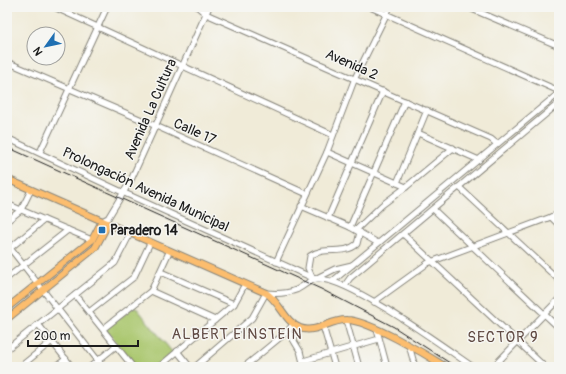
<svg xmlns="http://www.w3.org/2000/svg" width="566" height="374" font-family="Pangolin,sans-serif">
<rect width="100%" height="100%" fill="#f6f6f2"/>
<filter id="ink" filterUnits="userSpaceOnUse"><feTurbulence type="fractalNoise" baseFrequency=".025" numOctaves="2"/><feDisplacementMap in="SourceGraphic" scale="8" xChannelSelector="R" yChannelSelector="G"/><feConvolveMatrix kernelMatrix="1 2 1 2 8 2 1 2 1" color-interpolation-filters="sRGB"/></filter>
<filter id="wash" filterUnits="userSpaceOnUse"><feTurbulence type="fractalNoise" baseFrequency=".012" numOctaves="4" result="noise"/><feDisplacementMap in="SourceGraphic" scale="16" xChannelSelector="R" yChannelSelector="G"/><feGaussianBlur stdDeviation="0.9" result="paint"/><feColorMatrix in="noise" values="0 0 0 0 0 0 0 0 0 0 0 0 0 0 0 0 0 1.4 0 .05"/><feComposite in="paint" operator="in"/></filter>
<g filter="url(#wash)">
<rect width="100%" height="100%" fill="#f0ebd8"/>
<path fill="#a9c66c" stroke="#627144" d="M135,306L173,353L156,367H136L105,329Z"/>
</g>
<g filter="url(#ink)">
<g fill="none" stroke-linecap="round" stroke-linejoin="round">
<g stroke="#86847a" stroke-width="7">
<g id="minor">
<path d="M54,7L333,135"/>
<path d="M198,7L206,14L491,139L497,144"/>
<path d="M370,7L559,91"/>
<path d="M467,7L559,46"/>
<path d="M7,62L156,126L307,194"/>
<path d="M418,133L479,160"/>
<path d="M7,138L120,191L315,279L335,269L352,265"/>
<path d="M40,152L107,7"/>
<path d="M327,152L406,187"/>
<path d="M397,183L427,110"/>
<path d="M459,187L559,280"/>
<path d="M7,204L92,240"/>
<path d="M301,206L350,227L378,243"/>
<path d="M433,209L559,328"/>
<path d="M551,217L559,225"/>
<path d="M328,218L383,91"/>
<path d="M7,221L21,210L31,190"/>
<path d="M102,221L108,218L131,180L209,7"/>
<path d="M350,227L405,101"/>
<path d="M356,230L382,205L406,187L453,148"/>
<path d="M403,234L545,367"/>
<path d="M10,248L103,367"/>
<path d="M8,250L44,220"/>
<path d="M276,262L327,152L355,78L390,7"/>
<path d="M161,272L234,304"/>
<path d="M312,277L308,268L310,256C326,245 343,256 357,244L360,232"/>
<path d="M7,278L68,230"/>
<path d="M334,280L559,93"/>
<path d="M345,285L350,278L559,103"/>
<path d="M151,291L215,320"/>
<path d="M75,295L133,367"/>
<path d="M374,302L428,263L559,214"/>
<path d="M89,312L134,277L150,243"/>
<path d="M346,320L359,367"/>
<path d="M38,324L72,367"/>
<path d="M323,326L335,367"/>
<path d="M103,329L151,291L169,252"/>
<path d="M377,330L387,367"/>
<path d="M288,331L300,351L304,367"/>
<path d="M294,340L298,327"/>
<path d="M409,345L415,367"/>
<path d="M7,349L115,263L130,234"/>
<path d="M177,351L190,367"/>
<path d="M303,361L379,339"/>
<path d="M20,367L52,341"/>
<path d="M55,367L66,359"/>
<path d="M90,367L116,346"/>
<path d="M159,367L234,304L245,284"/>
<path d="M195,367L252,318L266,293C277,294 286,294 296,290C303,287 310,279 318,279C348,277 444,347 473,367"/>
<path d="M244,367L288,331L293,324"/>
<path d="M493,367L559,299"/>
</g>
</g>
<g stroke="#86847a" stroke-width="8">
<g id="major">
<path d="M7,179L266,293C280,302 285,322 300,328C316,334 331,319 347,320C368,320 427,355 446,367"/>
<path d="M7,308L92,240L102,221"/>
<path d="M7,319L95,248L108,224"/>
</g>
</g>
<use href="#minor" stroke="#fff" stroke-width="5"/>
<use href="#major" stroke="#fcbd6e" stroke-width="6"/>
<path stroke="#1c1c1c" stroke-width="1" d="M7,147L321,289L394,327L456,367"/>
</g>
</g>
<rect fill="#1f6fb2" stroke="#f6f6f2" stroke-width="1.5" x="98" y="226" width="8" height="8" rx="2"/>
<g text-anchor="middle" stroke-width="3" stroke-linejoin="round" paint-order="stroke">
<g font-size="14" fill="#1c1c1c" stroke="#f6f6f2">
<text transform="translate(352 64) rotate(24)" y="5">Avenida 2</text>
<text transform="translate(150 109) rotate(-66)" y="5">Avenida La Cultura</text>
<text transform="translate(195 131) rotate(24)" y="5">Calle 17</text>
<text transform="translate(146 189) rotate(25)" y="5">Prolongación Avenida Municipal</text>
</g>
<g font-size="14" font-weight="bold" fill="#1c1c1c" stroke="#f6f6f2" text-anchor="start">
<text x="110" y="235">Paradero 14</text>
</g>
<g font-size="15" letter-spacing="1" fill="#604a43" stroke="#f6f6f2">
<text x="237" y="339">ALBERT EINSTEIN</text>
<text x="503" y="342">SECTOR 9</text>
</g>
</g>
<rect width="566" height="374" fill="none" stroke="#f6f6f2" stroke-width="24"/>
<g transform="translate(46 46) rotate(237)"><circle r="19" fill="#f6f6f2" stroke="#9f9f9c"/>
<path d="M0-3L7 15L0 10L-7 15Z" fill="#1f6fb2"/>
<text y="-6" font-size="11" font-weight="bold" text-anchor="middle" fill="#1c1c1c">N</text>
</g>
<path d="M28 340v6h110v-6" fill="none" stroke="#1c1c1c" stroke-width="2"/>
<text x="34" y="340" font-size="12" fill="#1c1c1c" stroke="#f6f6f2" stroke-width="3" paint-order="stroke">200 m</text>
</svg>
